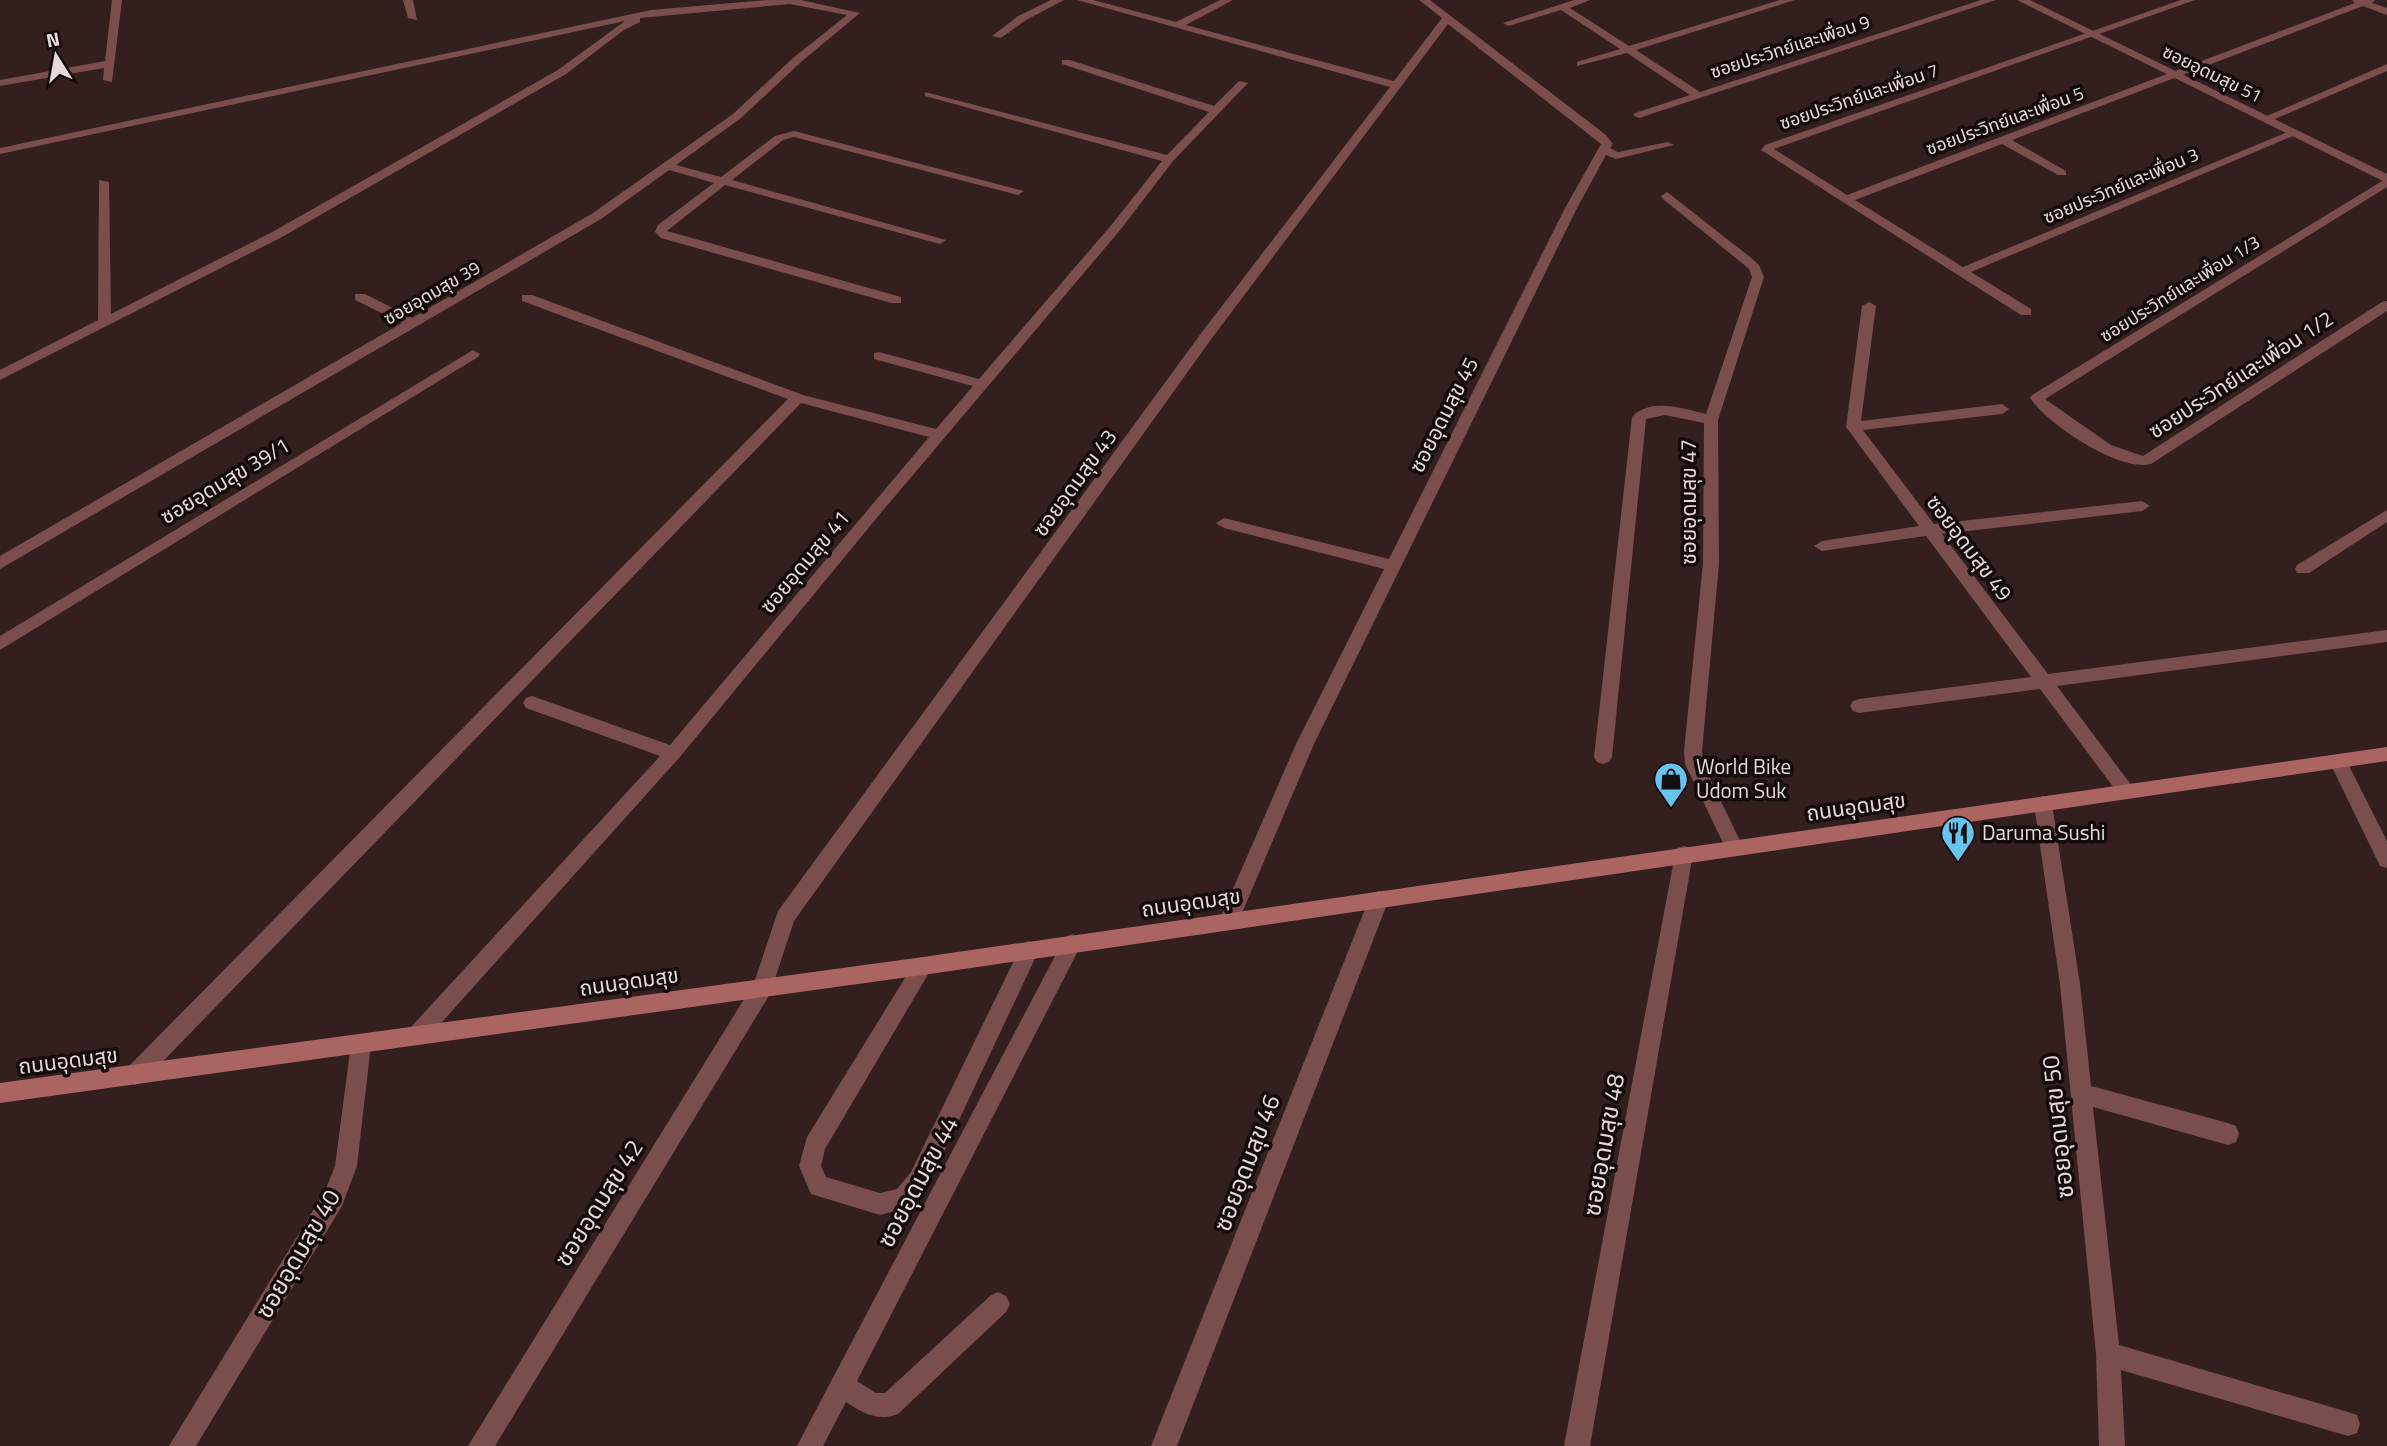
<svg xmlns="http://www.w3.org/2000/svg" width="2387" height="1446" font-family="'Titillium Web','Noto Sans Thai',sans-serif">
<rect width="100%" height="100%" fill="#331f1e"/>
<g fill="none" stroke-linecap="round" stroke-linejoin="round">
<g fill="#7a4e4c" fill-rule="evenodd">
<path d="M112,0H122L112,82L103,80L104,68L0,86V80L105,61Z"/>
<path d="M403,0H413L417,20L408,18Z"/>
<path d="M767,0H801L860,13L801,62L741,118L676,165L721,177L775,136L794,131L1024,191L1018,195L794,137L783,140L732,180L946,240L940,244L725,185L667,231L901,297V303H891L661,238L655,232L658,225L714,183L669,170L601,219L0,569V556L402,323L355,300V294H365L412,318L593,213L733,114L793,58L847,15L790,4L640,18V22L624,30L566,74L282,237L0,380V370L98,320L99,180L109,182L111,314L274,231L558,70L625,21L0,154V148L651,10Z"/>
<path d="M1051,0H1064L1026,20L1001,38L992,36L1018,16Z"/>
<path d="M1077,0H1093L1176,22L1220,0H1233L1186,25L1394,81L1442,18L1419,0H1430L1606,135L1613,144L1610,148L1618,152L1668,142L1674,145L1616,159L1606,155L1576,210L1314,744L1236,927L1229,930L1222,927L1219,921L1296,744L1384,569L1224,528L1216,523L1224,518L1389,559L1564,210L1601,144L1448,24L1212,338L794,921L770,994L495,1446H468L754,983L778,911L1202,332L1390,87Z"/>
<path d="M1574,0H1590L1570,8L1629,46L1780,0H1795L1636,50L1700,92L1981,0H1996L1639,118L1633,115L1635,113L1690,95L1627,53L1577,66V62L1620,49L1561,10L1508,26L1503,23Z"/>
<path d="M2181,0H2195L1774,149L1847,195L2355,3L2352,0H2375L2372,3L2387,8V15L2363,6L2012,140L2066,171V175H2058L2002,144L1855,200L1963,267L2290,131L2300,133L1971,272L2031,309V315H2021L1761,150L1765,145Z"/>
<path d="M1062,60H1070L1214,106L1239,81L1248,83L1173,161L1121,229L880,514L679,758L425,1041L418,1044L411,1041L408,1034L411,1027L660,756L526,708L523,703L526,698L532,696L670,745L929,437L801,403L143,1082L135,1085L127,1082L124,1075L127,1068L788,399L522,301V295H532L803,395L936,429L973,386L874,359V353L879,352L979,379L1113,223L1162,161L925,96V92L1167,155L1209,112L1062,64Z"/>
<path d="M2387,64V71L2270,121L2260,119Z"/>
<path d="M2387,178V187L2045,399L2111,445L2143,456L2382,302L2387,301V311L2151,464C2120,473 2046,423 2030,398L2032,395Z"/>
<path d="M1667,192L1750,257L1759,265L1764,277L1718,420L1719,563L1702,751L1703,764L1743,847L1741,853L1734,855L1727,853L1725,847L1685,764L1684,751L1703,563L1704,423L1665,415L1646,419L1612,757L1609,762L1603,764L1597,762L1594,757L1632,417C1651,397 1683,409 1706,414L1752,277L1749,269L1742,263L1663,199L1661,196Z"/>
<path d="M1869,302L1876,306L1861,421L2002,404L2009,409L2002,414L1863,430L1934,524L2142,501L2150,506L2142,511L1942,534L2048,674L2387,630V642L2057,686L2132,786L2135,791L2132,796L2126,798L2120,796L2040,689L1859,713L1853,711L1850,706L1853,701L1859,699L2031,677L1926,536L1822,551L1814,546L1822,541L1919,526L1846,427L1862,306Z"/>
<path d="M473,350L480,354L478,357L0,650V636Z"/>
<path d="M2387,510V522L2309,573H2297L2295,569L2297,565Z"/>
<path d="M2338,754L2344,756L2387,841V868L2380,866L2329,761L2332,756Z"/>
<path d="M2043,796L2049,799L2052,804L2080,984L2091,1086L2228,1123L2236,1126L2239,1134L2236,1142L2228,1145L2093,1107L2119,1345L2348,1412L2357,1415L2360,1424L2357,1433L2348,1436L2121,1370L2125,1446H2099L2096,1354L2060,984L2034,804L2037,799Z"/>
<path d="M1684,846L1691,848L1693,854L1590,1446H1564L1675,854L1677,848Z"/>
<path d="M1379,891L1386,893L1389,899L1177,1446H1151L1369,899L1372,893Z"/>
<path d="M1072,934L1079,937L1082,943L1079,949L857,1381L876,1393H885L990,1296L998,1292L1006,1296L1010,1304L1006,1312L898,1414C877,1422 863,1413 846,1402L823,1446H797L1065,937Z"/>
<path d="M1029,941L1036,944L1039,950L927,1188L911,1207L880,1215L811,1194L799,1166L807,1137L916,960L923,957L930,960L933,966L825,1149L821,1166L826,1177L880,1193L897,1189L911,1172L1022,944Z"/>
<path d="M361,1034L368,1037L371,1044L357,1166L342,1206L196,1446H169L325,1191L335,1166L351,1044L354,1037Z"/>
</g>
<path fill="#7a4e4c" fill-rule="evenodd" d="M2017,0H2030L2387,174V183Z"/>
<path fill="#aa6461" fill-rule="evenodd" d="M2387,747V761L923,975L0,1103V1083L923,957Z"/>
</g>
<defs>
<g id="shop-pin" transform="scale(1.75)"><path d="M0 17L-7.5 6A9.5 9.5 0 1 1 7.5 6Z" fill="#66c4ef" stroke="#140b0b"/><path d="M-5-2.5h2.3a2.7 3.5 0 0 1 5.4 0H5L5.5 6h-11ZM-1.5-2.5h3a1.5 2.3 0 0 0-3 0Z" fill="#111"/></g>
<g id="restaurant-pin" transform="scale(1.75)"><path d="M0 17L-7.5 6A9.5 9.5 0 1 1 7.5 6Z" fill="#66c4ef" stroke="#140b0b"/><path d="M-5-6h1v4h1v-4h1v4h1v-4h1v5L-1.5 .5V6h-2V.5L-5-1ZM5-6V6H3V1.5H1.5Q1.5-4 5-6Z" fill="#111"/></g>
</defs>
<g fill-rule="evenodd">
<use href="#shop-pin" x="1671" y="779"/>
<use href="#restaurant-pin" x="1958" y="833"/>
</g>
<g text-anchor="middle" stroke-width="7" stroke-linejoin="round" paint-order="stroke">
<g font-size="18" fill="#e7d9d8" stroke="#140b0b">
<text transform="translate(1790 47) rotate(-18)" y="6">ซอยประวิทย์และเพื่อน 9</text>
<text transform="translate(2212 74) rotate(26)" y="6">ซอยอุดมสุข 51</text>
<text transform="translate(1859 97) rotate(-19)" y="6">ซอยประวิทย์และเพื่อน 7</text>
<text transform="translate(2005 121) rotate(-20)" y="6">ซอยประวิทย์และเพื่อน 5</text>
<text transform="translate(2121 186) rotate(-23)" y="6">ซอยประวิทย์และเพื่อน 3</text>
<text transform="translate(2180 289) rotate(-32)" y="6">ซอยประวิทย์และเพื่อน 1/3</text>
<text transform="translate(432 293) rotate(-30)" y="6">ซอยอุดมสุข 39</text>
</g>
<g font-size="21" fill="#e7d9d8" stroke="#140b0b">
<text transform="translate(2241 375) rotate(-33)" y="7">ซอยประวิทย์และเพื่อน 1/2</text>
<text transform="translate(1444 415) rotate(-63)" y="7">ซอยอุดมสุข 45</text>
<text transform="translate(225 481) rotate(-31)" y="7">ซอยอุดมสุข 39/1</text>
<text transform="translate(1075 483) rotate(-54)" y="7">ซอยอุดมสุข 43</text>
<text transform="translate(1689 502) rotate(-90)" y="7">ซอยอุดมสุข 47</text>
<text transform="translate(1969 548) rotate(53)" y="7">ซอยอุดมสุข 49</text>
<text transform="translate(805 562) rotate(-50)" y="7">ซอยอุดมสุข 41</text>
<text transform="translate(1856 807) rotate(-8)" y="7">ถนนอุดมสุข</text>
<text transform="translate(1191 903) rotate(-8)" y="7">ถนนอุดมสุข</text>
<text transform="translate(629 982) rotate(-8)" y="7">ถนนอุดมสุข</text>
<text transform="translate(68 1061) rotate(-7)" y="7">ถนนอุดมสุข</text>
</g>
<g font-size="21" fill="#e7d9d8" stroke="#140b0b" text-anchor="start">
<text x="1696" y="774">World Bike<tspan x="1696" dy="24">Udom Suk</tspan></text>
<text x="1982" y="840">Daruma Sushi</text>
</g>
<g font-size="24" fill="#e7d9d8" stroke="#140b0b">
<text transform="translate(2058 1127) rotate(-96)" y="8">ซอยอุดมสุข 50</text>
<text transform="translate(1604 1145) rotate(-80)" y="8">ซอยอุดมสุข 48</text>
<text transform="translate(1247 1163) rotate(-69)" y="8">ซอยอุดมสุข 46</text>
<text transform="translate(918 1182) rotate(-62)" y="8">ซอยอุดมสุข 44</text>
<text transform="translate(599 1203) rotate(-58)" y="8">ซอยอุดมสุข 42</text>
<text transform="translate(298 1254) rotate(-60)" y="8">ซอยอุดมสุข 40</text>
</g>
</g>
<g transform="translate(56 56) rotate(349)" stroke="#140b0b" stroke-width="5" paint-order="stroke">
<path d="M0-5L12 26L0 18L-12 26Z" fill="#e7d9d8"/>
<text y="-10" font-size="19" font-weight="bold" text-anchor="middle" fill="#e7d9d8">N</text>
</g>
</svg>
